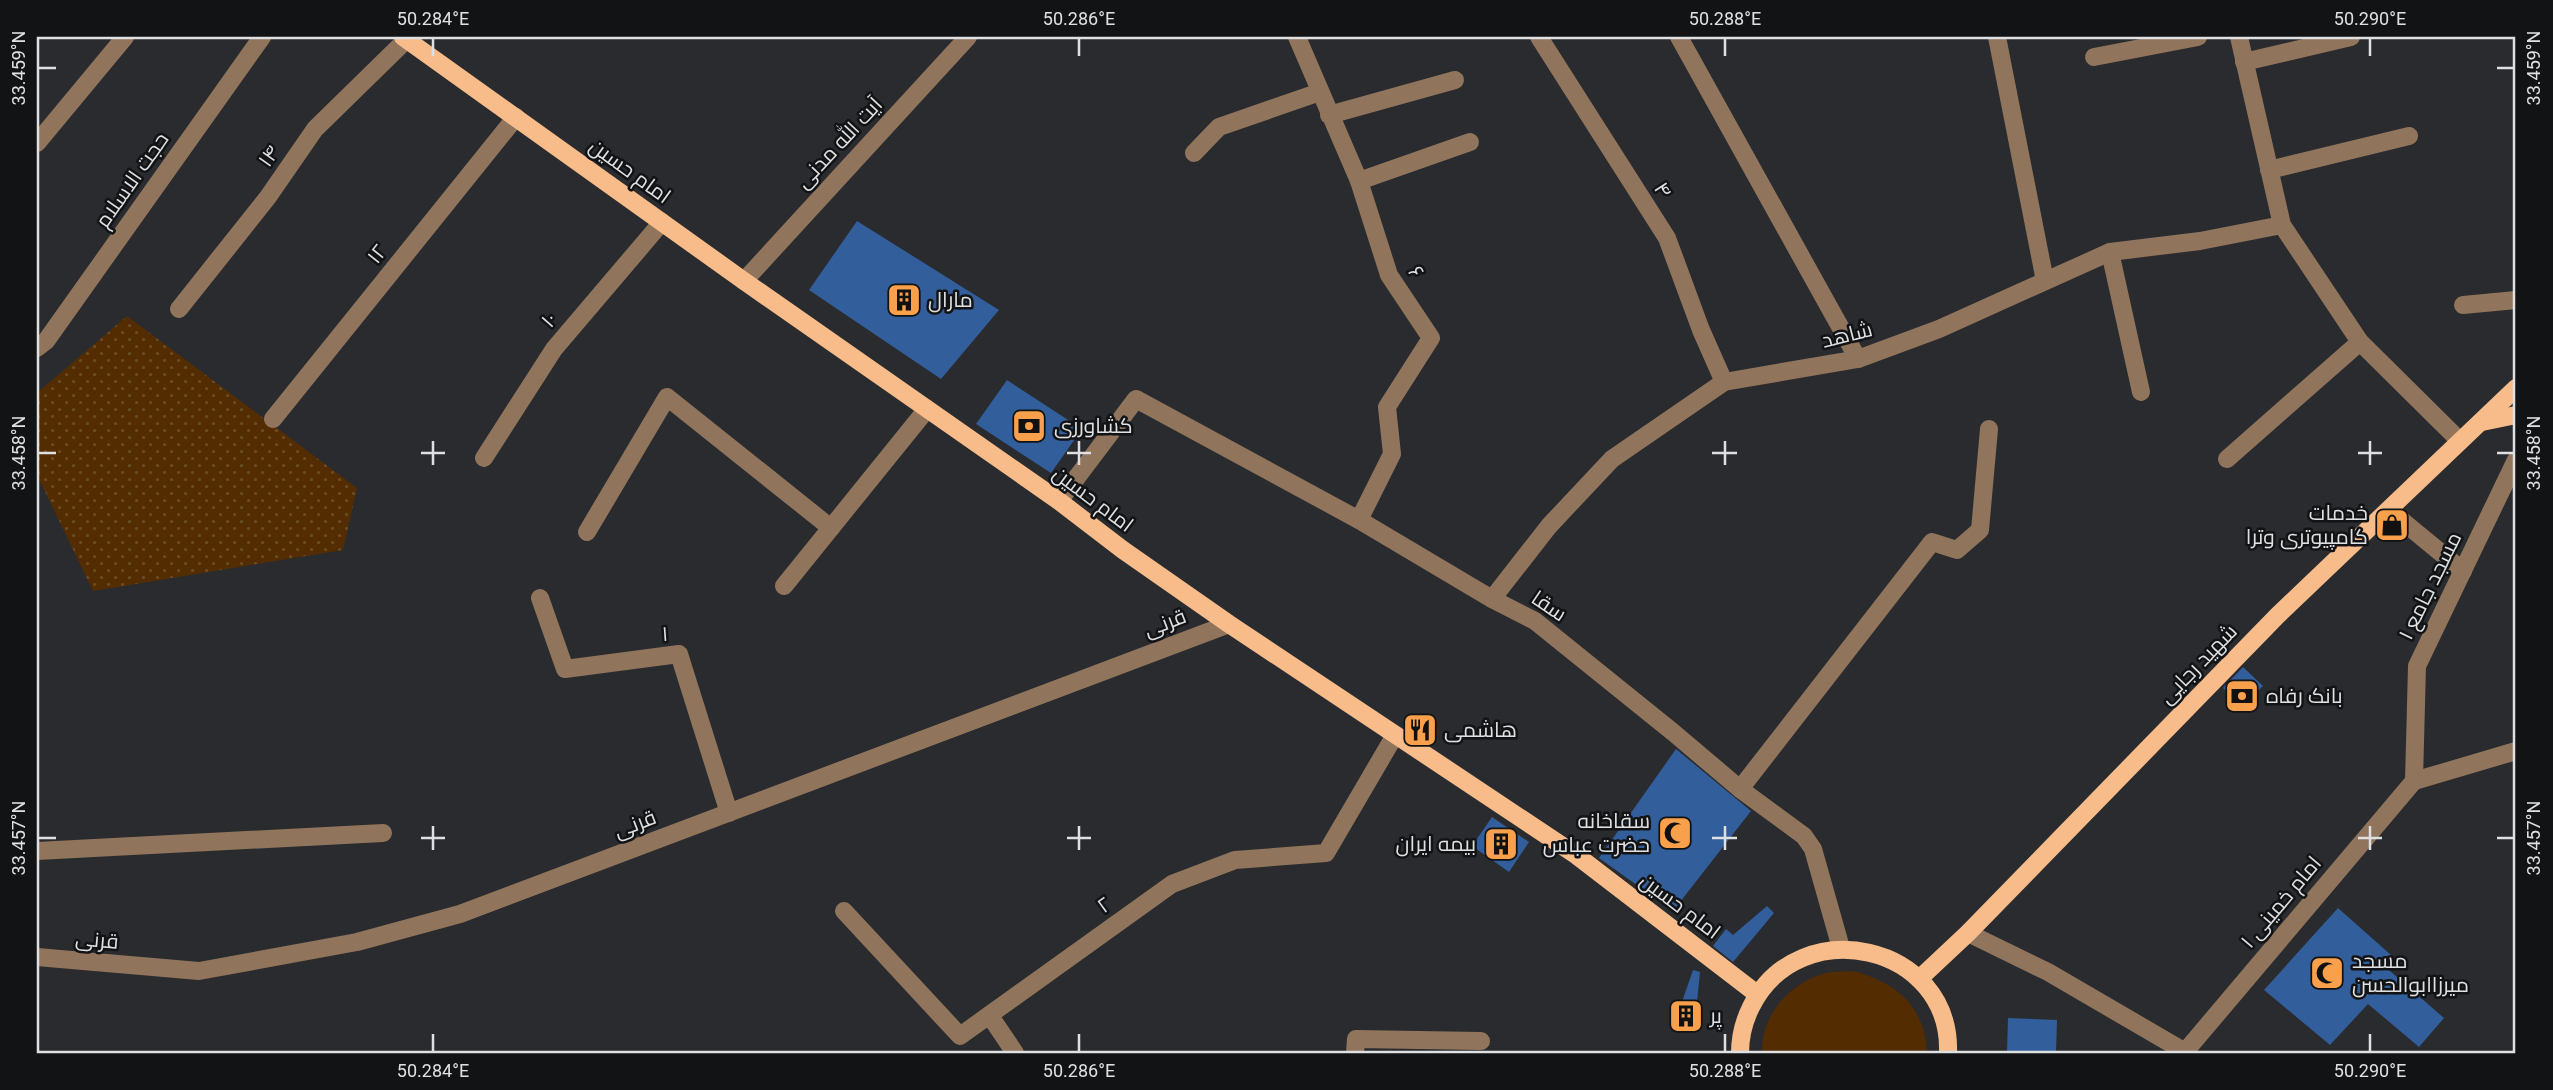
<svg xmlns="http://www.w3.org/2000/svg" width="2553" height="1090" font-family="Roboto,Cairo,sans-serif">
<defs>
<pattern id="park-dots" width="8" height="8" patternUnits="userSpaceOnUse" patternTransform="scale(1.75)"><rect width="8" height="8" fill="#532d01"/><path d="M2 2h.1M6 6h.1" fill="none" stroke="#6b4b26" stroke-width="1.8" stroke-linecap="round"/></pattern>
</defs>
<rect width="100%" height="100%" fill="#292b2e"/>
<path fill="#532d01" d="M1853,971C1896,982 1925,1006 1927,1053H1762C1761,1015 1789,983 1826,973C1834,971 1844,972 1853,971Z"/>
<path fill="url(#park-dots)" d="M127,316L357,488L343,550L93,591L37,475V393Z"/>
<g fill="#325e9b">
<path d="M857,221L999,310L941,379L809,290Z"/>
<path d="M1007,380L1082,429L1051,473L976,424Z"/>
<path d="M2243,667L2263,686L2242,706L2223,688Z"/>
<path d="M1676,749L1751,811L1673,911L1599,858Z"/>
<path d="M1492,817L1529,842L1509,872L1472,846Z"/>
<path d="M1767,906L1774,913L1733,962L1713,946L1726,929L1733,935Z"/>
<path d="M2338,908L2391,955L2382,964L2444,1018L2419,1047L2368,1004L2330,1045L2264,990Z"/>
<path d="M1693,970L1700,972L1694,1032L1674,1025Z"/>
<path d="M2008,1018L2057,1020L2056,1053H2007Z"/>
</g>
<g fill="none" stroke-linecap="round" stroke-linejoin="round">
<g stroke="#90745c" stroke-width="18">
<path d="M1297,37L1359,181L1389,275L1431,338L1387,407L1392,454L1359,520"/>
<path d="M1539,37L1667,238L1701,330L1724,382"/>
<path d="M1679,37L1858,359"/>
<path d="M1997,37L2045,281"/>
<path d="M2239,37L2282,225L2360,342L2460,441"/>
<path d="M2094,57L2198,37"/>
<path d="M2244,62L2351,37"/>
<path d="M1329,115L1455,80"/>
<path d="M37,143L125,37"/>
<path d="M1194,153L1219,127L1320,92"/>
<path d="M2269,170L2409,136"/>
<path d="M1359,181L1470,142"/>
<path d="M2110,252L2141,392"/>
<path d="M744,281L968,37"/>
<path d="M2463,305L2516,300"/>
<path d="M179,309L268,197L315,129L407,39"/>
<path d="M37,348L46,341L262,37"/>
<path d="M273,419L516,117"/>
<path d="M484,458L554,349L662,222"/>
<path d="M2227,459L2360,342"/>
<path d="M1059,501L1136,399L1359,520L1492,599L1535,621L1674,733L1740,789L1804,836L1813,849L1841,948"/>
<path d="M2389,510L2463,571"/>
<path d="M587,532L667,397L831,528"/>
<path d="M784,586L927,409"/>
<path d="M540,598L565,669L679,654L729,813"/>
<path d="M1492,599L1549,526L1612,459L1724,382L1858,359L1939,329L2110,252L2200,241L2282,225"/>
<path d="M2414,781L2417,666L2516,460"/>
<path d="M2414,781L2516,751"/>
<path d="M1740,789L1932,542L1957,550L1980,530L1989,429"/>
<path d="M37,851L383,833"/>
<path d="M844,911L960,1036L1172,884L1235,860L1326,853L1395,735"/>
<path d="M1968,933L2048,972L2187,1053"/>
<path d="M37,957L199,971L357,942L460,914L1229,624"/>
<path d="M990,1016L1015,1053"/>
<path d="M1355,1053L1356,1039L1481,1041"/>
<path d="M2184,1053L2414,781"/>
</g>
<g stroke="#f7bc8a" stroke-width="18">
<path d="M403,37L744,281L1059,501L1123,550L1229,624L1576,855L1757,994"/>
<path d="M2482,422L2516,415"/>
<path d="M1919,979L1968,933L2278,615L2516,388"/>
<path d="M1740,1053C1740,1037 1744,1021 1751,1007C1799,910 1952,944 1948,1053"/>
</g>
</g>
<path fill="none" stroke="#dee0e2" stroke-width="2.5" d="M433,38V56M1079,38V56M1725,38V56M2370,38V56M38,68H56M2497,68H2514M433,441V465M1079,441V465M1725,441V465M2370,441V465M38,453H56M421,453H445M1067,453H1091M1712,453H1737M2358,453H2382M2497,453H2514M433,826V850M1079,826V850M1725,826V850M2370,826V850M38,838H56M421,838H445M1067,838H1091M1712,838H1737M2358,838H2382M2497,838H2514M433,1034V1052M1079,1034V1052M1725,1034V1052M2370,1034V1052"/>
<defs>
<g id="building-square" transform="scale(1.75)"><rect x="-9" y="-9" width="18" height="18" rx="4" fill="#f8a04b" stroke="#121315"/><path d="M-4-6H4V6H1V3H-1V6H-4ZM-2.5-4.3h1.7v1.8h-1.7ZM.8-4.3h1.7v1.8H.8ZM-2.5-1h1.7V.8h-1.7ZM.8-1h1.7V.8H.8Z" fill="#111"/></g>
<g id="bank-square" transform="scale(1.75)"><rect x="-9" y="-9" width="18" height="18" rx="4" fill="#f8a04b" stroke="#121315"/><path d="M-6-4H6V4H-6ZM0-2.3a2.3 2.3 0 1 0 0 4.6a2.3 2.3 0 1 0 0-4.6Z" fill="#111"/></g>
<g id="shop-square" transform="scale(1.75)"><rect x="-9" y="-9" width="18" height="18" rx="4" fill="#f8a04b" stroke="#121315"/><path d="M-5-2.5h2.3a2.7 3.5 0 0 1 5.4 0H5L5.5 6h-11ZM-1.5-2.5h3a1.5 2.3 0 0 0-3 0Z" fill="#111"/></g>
<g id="restaurant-square" transform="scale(1.75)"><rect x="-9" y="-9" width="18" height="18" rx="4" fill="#f8a04b" stroke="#121315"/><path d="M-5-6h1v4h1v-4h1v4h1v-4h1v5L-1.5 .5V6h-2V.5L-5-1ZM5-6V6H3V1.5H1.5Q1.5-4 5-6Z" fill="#111"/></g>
<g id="mosque-square" transform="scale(1.75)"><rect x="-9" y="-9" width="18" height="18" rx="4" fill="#f8a04b" stroke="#121315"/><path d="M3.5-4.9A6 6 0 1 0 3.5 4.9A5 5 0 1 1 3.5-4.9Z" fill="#111"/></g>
</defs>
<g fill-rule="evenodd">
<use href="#building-square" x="904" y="300"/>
<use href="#bank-square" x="1029" y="426"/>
<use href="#shop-square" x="2392" y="525"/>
<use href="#bank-square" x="2242" y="696"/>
<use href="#restaurant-square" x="1420" y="730"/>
<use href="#mosque-square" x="1675" y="833"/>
<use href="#building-square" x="1501" y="844"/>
<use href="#mosque-square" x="2327" y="973"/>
<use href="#building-square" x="1686" y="1016"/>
</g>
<g text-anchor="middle" stroke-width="5" stroke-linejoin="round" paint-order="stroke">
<g font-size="21" fill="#dee0e2" stroke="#121315">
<text transform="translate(839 143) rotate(-47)" y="7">آیت الله مدنی</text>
<text transform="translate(269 156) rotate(-55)" y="7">۱۴</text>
<text transform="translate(630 171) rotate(36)" y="7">امام حسین</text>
<text transform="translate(132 180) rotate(-55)" y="7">حجت الاسلام</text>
<text transform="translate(1663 190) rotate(57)" y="7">۴</text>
<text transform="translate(377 254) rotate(-51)" y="7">۱۲</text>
<text transform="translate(1416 272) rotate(58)" y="7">۶</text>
<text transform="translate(549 320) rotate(-49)" y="7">۱۰</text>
<text transform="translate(1847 335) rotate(-14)" y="7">شاهد</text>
<text transform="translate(1093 499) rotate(37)" y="7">امام حسین</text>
<text transform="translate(2430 586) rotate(-64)" y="7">مسجد جامع ۱</text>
<text transform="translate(1549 606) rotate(34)" y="7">سقا</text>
<text transform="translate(1165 623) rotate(-21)" y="7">قرنی</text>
<text transform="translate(665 634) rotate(-4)" y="7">۱</text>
<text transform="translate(2198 664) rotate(-46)" y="7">شهید رجایی</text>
<text transform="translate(635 824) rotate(-21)" y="7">قرنی</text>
<text transform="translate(2281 902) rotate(-50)" y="7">امام خمینی ۱</text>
<text transform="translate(1104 905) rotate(-36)" y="7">۲</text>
<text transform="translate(1680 906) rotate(37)" y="7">امام حسین</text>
<text transform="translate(97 940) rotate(5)" y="7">قرنی</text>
</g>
<g font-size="21" fill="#dee0e2" stroke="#121315" text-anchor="start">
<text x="928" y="307">مارال</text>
<text x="1054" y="433">کشاورزی</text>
<text x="2368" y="520" text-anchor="end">خدمات<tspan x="2368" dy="24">کامپیوتری وترا</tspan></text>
<text x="2266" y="703">بانک رفاه</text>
<text x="1444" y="737">هاشمی</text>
<text x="1650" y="828" text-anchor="end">سقاخانه<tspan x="1650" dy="24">حضرت عباس</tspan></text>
<text x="1476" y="851" text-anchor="end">بیمه ایران</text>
<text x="2352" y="968">مسجد<tspan x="2352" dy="24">میرزاابوالحسن</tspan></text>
<text x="1710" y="1023">پر</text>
</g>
</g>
<rect width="2553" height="1090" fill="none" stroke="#121315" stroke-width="77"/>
<rect x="38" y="38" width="2476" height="1014" fill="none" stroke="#dee0e2" stroke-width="2.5"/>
<g font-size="18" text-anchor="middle" fill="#dee0e2">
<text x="433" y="25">50.284°E</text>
<text x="1079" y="25">50.286°E</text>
<text x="1725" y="25">50.288°E</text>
<text x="2370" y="25">50.290°E</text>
<text transform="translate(19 68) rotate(-90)" y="6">33.459°N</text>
<text transform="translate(2534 68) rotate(-90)" y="6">33.459°N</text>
<text transform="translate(19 453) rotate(-90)" y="6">33.458°N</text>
<text transform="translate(2534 453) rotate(-90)" y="6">33.458°N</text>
<text transform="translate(19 838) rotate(-90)" y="6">33.457°N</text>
<text transform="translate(2534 838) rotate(-90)" y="6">33.457°N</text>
<text x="433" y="1077">50.284°E</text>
<text x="1079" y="1077">50.286°E</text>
<text x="1725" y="1077">50.288°E</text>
<text x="2370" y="1077">50.290°E</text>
</g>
</svg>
